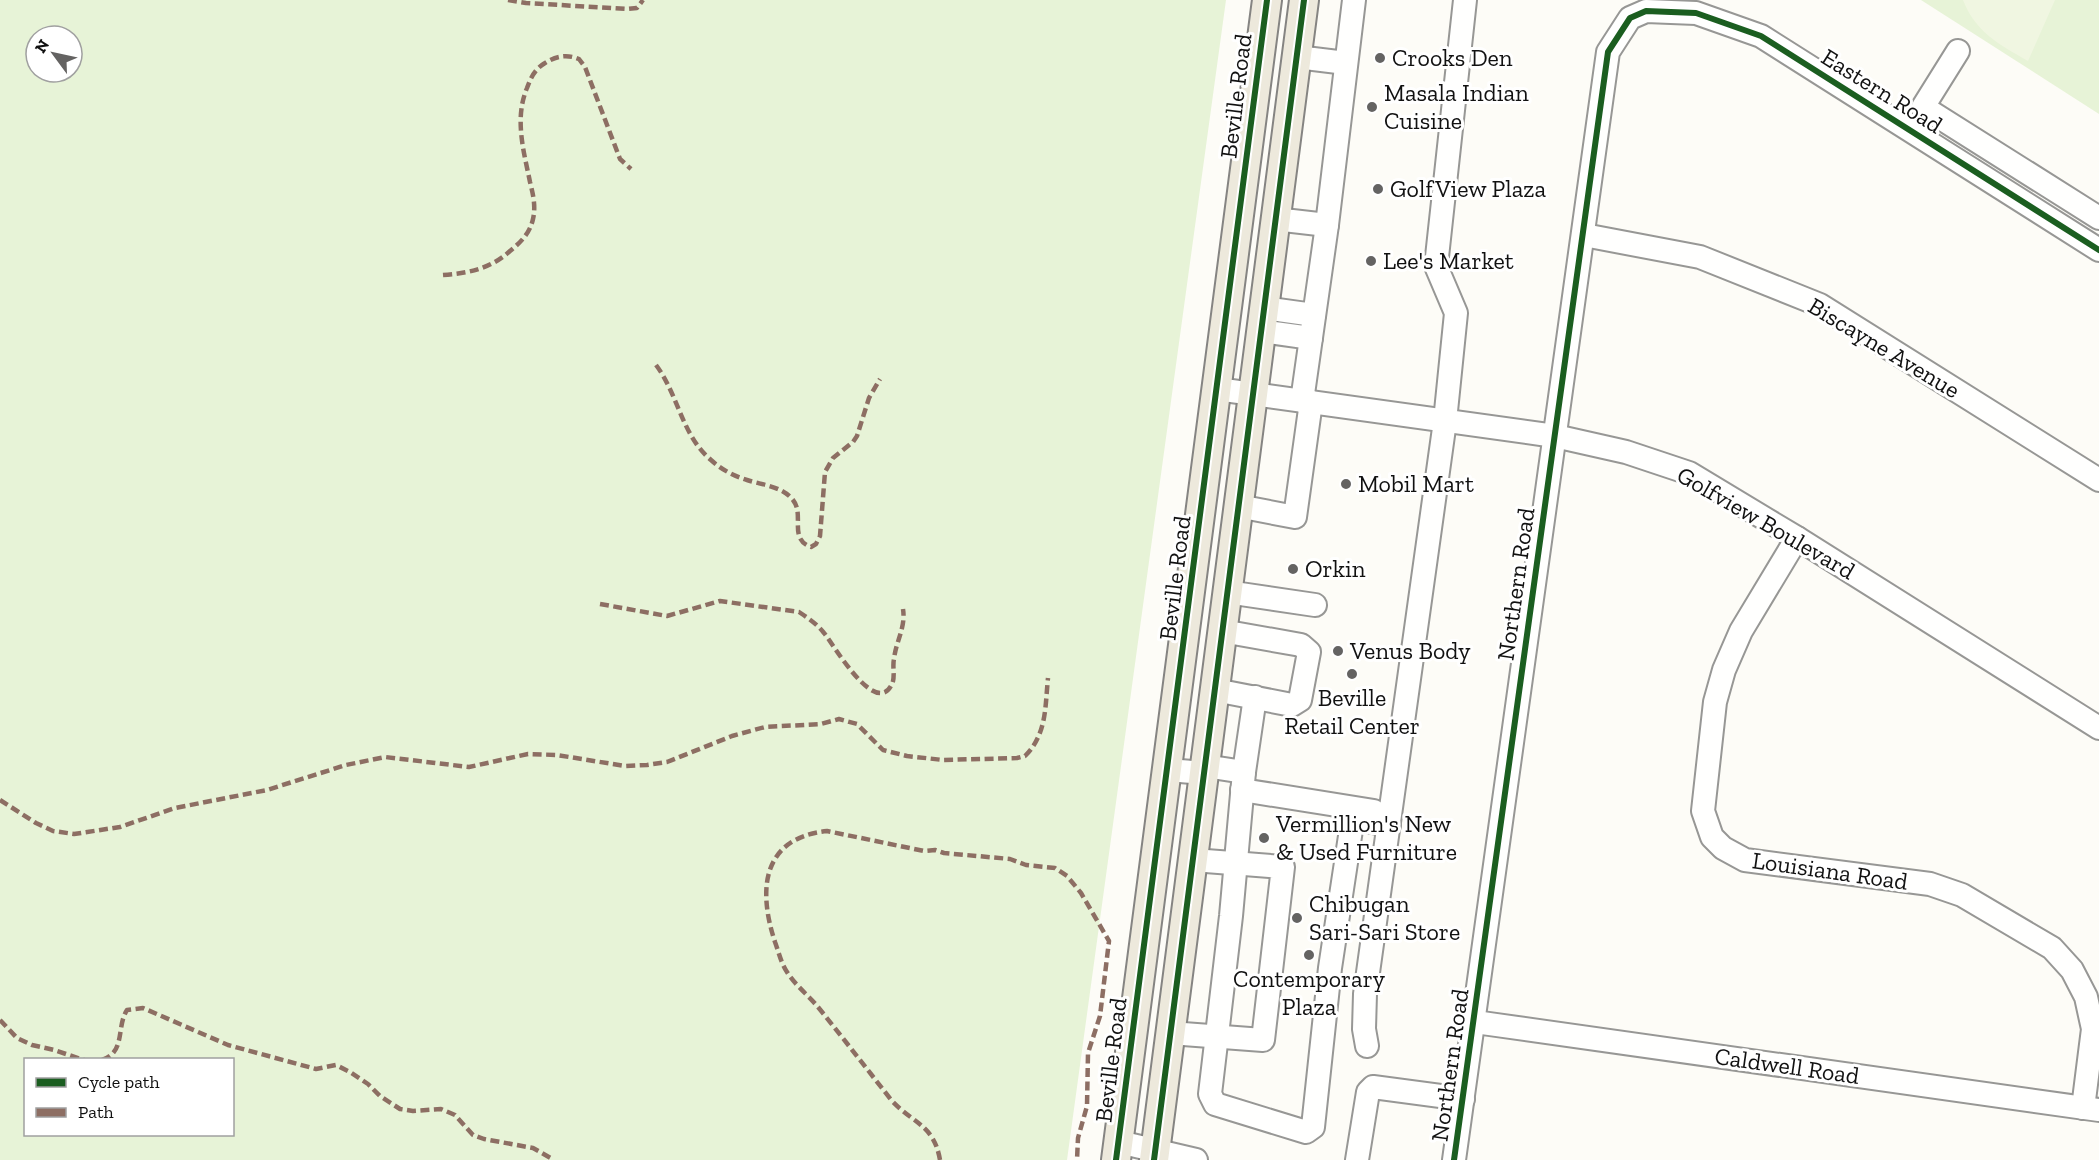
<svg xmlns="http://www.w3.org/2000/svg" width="2099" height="1160" font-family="'Zilla Slab',serif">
<rect width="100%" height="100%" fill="#fdfcf7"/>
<g fill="#e7f3d7" fill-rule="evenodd">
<path d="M0,0H1226L1067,1160H0ZM36,36H72V72H36ZM26,1060H232V1134H26Z"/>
<path d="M1921,0H2099V114Z"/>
</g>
<path fill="#f0f6e1" d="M1963,0H2055L2028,61C1999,44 1976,33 1963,0Z"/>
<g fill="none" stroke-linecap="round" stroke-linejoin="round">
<g stroke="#979795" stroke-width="26">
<g id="minor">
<path d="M1958,51L1923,107L2099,218"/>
<path d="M1297,57L1346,63"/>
<path d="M1275,219L1327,225"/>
<path d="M1584,235L1700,257L1820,305L2099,480"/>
<path d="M1264,308L1314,315"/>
<path d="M1261,331L1311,338"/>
<path d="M1217,389L1555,436L1626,452L1689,473L1797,538L2099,728"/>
<path d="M1302,401L1327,225L1354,0"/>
<path d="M1238,506L1295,517L1311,402"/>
<path d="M1797,538L1741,631L1724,670L1715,702L1703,811L1712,837L1723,848L1745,860L1930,884L1962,895L2052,948L2072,970L2086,997L2093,1029L2083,1108"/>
<path d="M1227,592L1315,605"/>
<path d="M1215,690L1292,705L1300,700L1309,652L1301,645L1222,631"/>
<path d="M1255,697L1244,772L1231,916L1210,1094L1215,1104L1306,1132L1313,1127L1330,968L1352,823L1355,819L1389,825"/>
<path d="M1205,766L1244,772"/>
<path d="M1168,770L1204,773"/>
<path d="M1242,790L1374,811"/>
<path d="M1475,1022L2099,1110"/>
<path d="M1170,1033L1263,1040L1283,867L1193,860"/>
<path d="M1367,1046L1364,1029L1365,994L1445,421L1456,313L1436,266L1465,0"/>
<path d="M1119,1142L1196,1160"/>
<path d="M1357,1160L1368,1092L1373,1087L1463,1099"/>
<path d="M1454,1160L1608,52L1630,18L1646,11L1696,13L1761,36L2099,250"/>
</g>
</g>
<g stroke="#858482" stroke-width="32">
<g id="major">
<path d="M1116,1160L1267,0"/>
<path d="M1154,1160L1304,0"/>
</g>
</g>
<use href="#minor" stroke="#fffffe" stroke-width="22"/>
<use href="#major" stroke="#ede9dc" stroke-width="28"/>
<g stroke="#8d6e63" stroke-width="4.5" stroke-dasharray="9 4.5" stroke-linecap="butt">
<path d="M508,0L526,3L627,9L637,8L643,0"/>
<path d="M443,275C469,273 490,269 510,251C521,242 530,233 533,219C536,206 533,194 530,182C524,152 514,119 527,88C531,77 535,69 545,63C556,56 567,54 579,59L585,67L620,159L631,169"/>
<path d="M656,365C678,394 682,436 711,460C722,470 734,476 747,480C762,485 782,486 793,500C805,515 788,539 811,547L816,544L820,536L825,472L833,458L853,442L857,436L869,398L880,379"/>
<path d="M600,604L667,616L720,601L799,612C808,618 817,624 824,633C832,642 874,716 891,686C896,679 892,667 894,659C896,641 906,627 903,609"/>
<path d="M0,800L36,823L53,831L74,834L120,827L175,808L267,790L346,765L385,757L469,767L528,754L557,755L625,766L647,765L667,762L732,736L765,727L821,724L839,719L857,724L883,750L907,756L943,760L1017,758L1025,756C1047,734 1045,707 1048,678"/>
<path d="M0,1020L17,1038L32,1045L54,1050L84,1060"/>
<path d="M102,1060C126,1052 116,1027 127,1010L143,1008L228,1045L316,1069L336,1065L350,1072L368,1084L380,1096L400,1109L413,1111L441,1109L455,1115L473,1135L484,1139L533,1148L554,1160"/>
<path d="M940,1160C934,1125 914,1124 892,1101C867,1069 843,1038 818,1007C808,995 795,985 787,972C781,963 779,953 775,942C758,891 761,838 827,831L924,851L935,850L944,853L1010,859L1026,865L1055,868L1067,876L1081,893L1109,941L1100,1016L1088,1053L1087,1106L1078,1138L1077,1160"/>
</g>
<g stroke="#fff" stroke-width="10">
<g id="cycleway">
<path d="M1116,1160L1267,0"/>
<path d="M1154,1160L1304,0"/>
<path d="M1454,1160L1608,52L1630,18L1646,11L1696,13L1761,36L2099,250"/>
</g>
</g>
<use href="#cycleway" stroke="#1b5e20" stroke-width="6"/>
</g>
<g fill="#646362" stroke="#fff" stroke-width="2">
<circle cx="1380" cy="58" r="6"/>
<circle cx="1372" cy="107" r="6"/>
<circle cx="1378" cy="189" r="6"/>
<circle cx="1371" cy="261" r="6"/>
<circle cx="1346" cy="484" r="6"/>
<circle cx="1293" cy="569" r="6"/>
<circle cx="1338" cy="651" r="6"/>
<circle cx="1352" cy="674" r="6"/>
<circle cx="1264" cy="838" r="6"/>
<circle cx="1297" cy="918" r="6"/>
<circle cx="1309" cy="955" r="6"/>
</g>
<g text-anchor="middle" stroke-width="6" stroke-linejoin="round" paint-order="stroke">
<g font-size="24" fill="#111" stroke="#fff" text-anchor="start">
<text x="1392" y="66">Crooks Den</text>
<text x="1384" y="101">Masala Indian<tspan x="1384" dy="28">Cuisine</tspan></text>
<text x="1390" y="197">GolfView Plaza</text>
<text x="1383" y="269">Lee's Market</text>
<text x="1358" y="492">Mobil Mart</text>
<text x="1305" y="577">Orkin</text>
<text x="1350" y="659">Venus Body</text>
<text x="1352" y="706" text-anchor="middle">Beville<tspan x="1352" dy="28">Retail Center</tspan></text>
<text x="1276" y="832">Vermillion's New<tspan x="1276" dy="28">&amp; Used Furniture</tspan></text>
<text x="1309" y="912">Chibugan<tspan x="1309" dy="28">Sari-Sari Store</tspan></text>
<text x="1309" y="987" text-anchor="middle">Contemporary<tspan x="1309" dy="28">Plaza</tspan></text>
</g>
<g font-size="24" fill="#111" stroke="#fff">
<text transform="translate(1882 91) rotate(32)" y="8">Eastern Road</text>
<text transform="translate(1236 96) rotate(-83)" y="8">Beville Road</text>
<text transform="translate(1884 348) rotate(31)" y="8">Biscayne Avenue</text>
<text transform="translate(1766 523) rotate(30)" y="8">Golfview Boulevard</text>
<text transform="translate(1175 578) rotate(-83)" y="8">Beville Road</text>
<text transform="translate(1516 584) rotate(-82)" y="8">Northern Road</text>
<text transform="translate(1830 871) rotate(8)" y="8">Louisiana Road</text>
<text transform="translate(1111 1060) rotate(-83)" y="8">Beville Road</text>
<text transform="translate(1450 1065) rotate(-82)" y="8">Northern Road</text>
<text transform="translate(1787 1066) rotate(8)" y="8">Caldwell Road</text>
</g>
</g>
<rect x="24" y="1058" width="210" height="78" fill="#ffffff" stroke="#a0a0a0" stroke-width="1.5"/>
<rect x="36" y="1078" width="30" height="9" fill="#1b5e20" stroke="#a0a0a0" stroke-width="1.5"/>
<text x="78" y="1088" font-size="18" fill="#111111">Cycle path</text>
<rect x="36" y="1108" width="30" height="9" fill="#8d6e63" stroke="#a0a0a0" stroke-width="1.5"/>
<text x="78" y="1118" font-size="18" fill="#111111">Path</text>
<g transform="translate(54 54) rotate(303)"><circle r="28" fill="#ffffff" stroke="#a0a0a0" stroke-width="1.5"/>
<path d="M0-4.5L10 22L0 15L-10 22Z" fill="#646362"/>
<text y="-9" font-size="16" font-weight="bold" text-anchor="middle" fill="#111111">N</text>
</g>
</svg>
